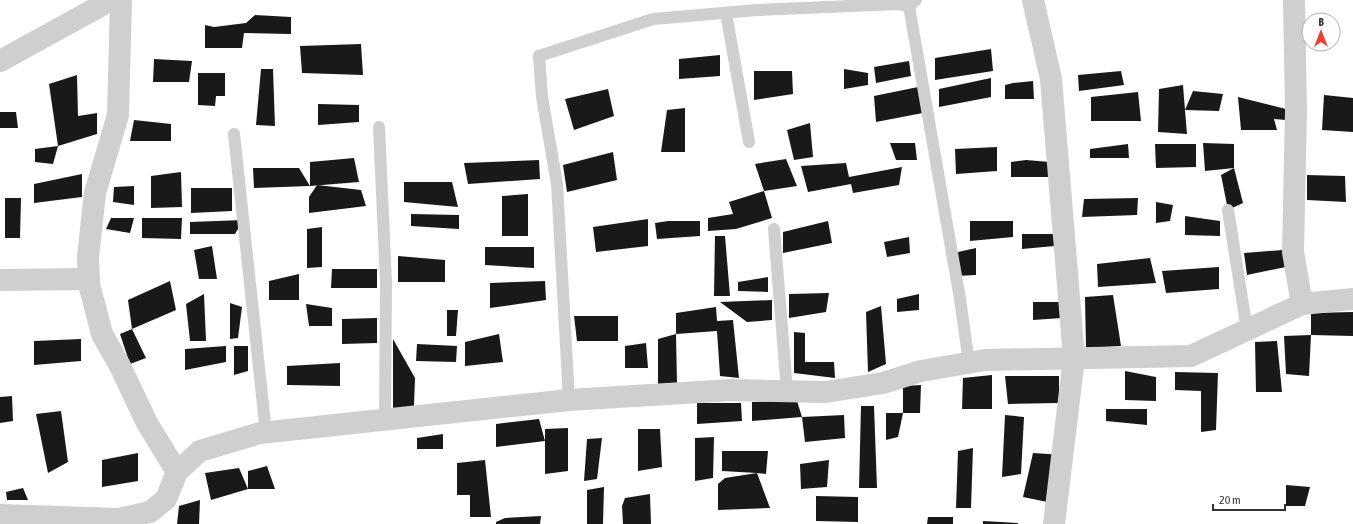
<svg xmlns="http://www.w3.org/2000/svg" width="1353" height="524" font-family="'Asap Condensed',sans-serif">
<rect width="100%" height="100%" fill="#fff"/>
<g fill="#191919">
<path d="M255,15L291,17V34L244,33L242,48H205V25L214,27L246,23Z"/>
<path d="M361,44L363,75L302,73L300,46Z"/>
<path d="M991,49L993,71L935,80V58Z"/>
<path d="M720,55V76L679,79V59Z"/>
<path d="M154,59L192,61L189,82H153Z"/>
<path d="M909,61L911,76L876,83L874,67Z"/>
<path d="M261,69H273L275,126L256,125Z"/>
<path d="M844,69L868,73V85L844,89Z"/>
<path d="M754,71H792L793,94L754,100Z"/>
<path d="M1121,71L1124,85L1079,91L1078,75Z"/>
<path d="M198,73H225V96H216L215,106L198,105Z"/>
<path d="M77,75L78,116L97,113V134L58,146L49,84Z"/>
<path d="M991,78V97L939,107V89Z"/>
<path d="M1033,81L1034,99H1005V85L1013,83Z"/>
<path d="M1183,85L1185,110L1193,91L1223,94L1219,111L1185,110L1187,134L1158,132L1159,89Z"/>
<path d="M923,86L928,112L876,122L874,96Z"/>
<path d="M608,89L614,116L574,130L565,99Z"/>
<path d="M1138,92L1141,121H1091V97Z"/>
<path d="M1324,95L1353,98V132L1322,130Z"/>
<path d="M1238,97L1286,109V120L1274,119L1277,130H1241Z"/>
<path d="M318,104L359,105V122L318,125Z"/>
<path d="M685,108V152H661L667,110Z"/>
<path d="M0,112H16L18,128H0Z"/>
<path d="M134,120L171,124V141H130Z"/>
<path d="M810,123L813,157L794,160L787,130Z"/>
<path d="M890,143H915L917,160H896Z"/>
<path d="M1203,143L1234,144V168L1205,171Z"/>
<path d="M1128,144L1129,158H1090V149Z"/>
<path d="M1155,144H1196V167L1156,168Z"/>
<path d="M58,146L53,164L35,162V149Z"/>
<path d="M997,147V171L956,174L955,149Z"/>
<path d="M613,152L617,180L567,192L563,165Z"/>
<path d="M354,158L359,182L310,186V162Z"/>
<path d="M786,159L797,186L764,191L772,218L736,229L708,231V218L733,214L729,202L764,191L755,164Z"/>
<path d="M539,160L540,179L468,184L464,163Z"/>
<path d="M1026,160L1050,162V177H1011V162Z"/>
<path d="M846,163L849,177L902,167L899,185L853,193L851,184L808,192L801,166Z"/>
<path d="M253,168H299L310,186L254,188Z"/>
<path d="M1234,168L1243,203L1228,210L1221,175Z"/>
<path d="M181,172L182,207L151,208V176Z"/>
<path d="M82,174V197L34,203V184Z"/>
<path d="M1307,175L1345,176L1346,202L1307,200Z"/>
<path d="M404,182H452L458,207L404,202Z"/>
<path d="M317,185L361,190L366,206L309,213V197Z"/>
<path d="M134,186V205L113,202L114,187Z"/>
<path d="M191,188H232V211L191,213Z"/>
<path d="M528,194V236H502V196Z"/>
<path d="M5,198H21L20,238H5Z"/>
<path d="M1138,198L1137,215L1082,217L1084,199Z"/>
<path d="M1156,202L1173,205L1170,221L1156,223Z"/>
<path d="M411,214L459,215V229L411,226Z"/>
<path d="M1185,216L1220,221V236L1185,235Z"/>
<path d="M111,218H134L130,233L106,229Z"/>
<path d="M142,218H182L181,239L142,238Z"/>
<path d="M648,219V246L596,252L593,227Z"/>
<path d="M243,220L235,234H190V222Z"/>
<path d="M668,221H700V236L657,239L655,223Z"/>
<path d="M828,221L832,243L783,253V232Z"/>
<path d="M970,221H1013V237L970,241Z"/>
<path d="M322,227V267L307,268V229Z"/>
<path d="M1022,234H1056L1065,245L1022,249Z"/>
<path d="M715,236H725L730,296H714Z"/>
<path d="M909,237L910,253L887,257L884,242Z"/>
<path d="M212,246L217,279H199L194,250Z"/>
<path d="M485,247H534V268L485,265Z"/>
<path d="M976,248V275L956,276L958,252Z"/>
<path d="M1283,250L1286,267L1247,275L1244,253Z"/>
<path d="M398,256L445,260V282H398Z"/>
<path d="M1150,258L1156,283L1098,287L1097,264Z"/>
<path d="M1219,267V289L1166,293L1162,271Z"/>
<path d="M332,269H377V288H331Z"/>
<path d="M299,274V300H269V281Z"/>
<path d="M768,277V292L738,291V282Z"/>
<path d="M170,281L176,310L132,329L128,300Z"/>
<path d="M545,281L546,300L490,308V283Z"/>
<path d="M829,293L826,312L789,318V294Z"/>
<path d="M204,294L206,341H190L186,304Z"/>
<path d="M919,294V310L897,312V299Z"/>
<path d="M1113,295L1121,346L1086,348L1085,297Z"/>
<path d="M772,300V320L747,322L720,302Z"/>
<path d="M1033,302H1070L1062,318L1033,320Z"/>
<path d="M230,303L242,307L238,338L230,339Z"/>
<path d="M306,304L332,308V326H309Z"/>
<path d="M881,306L886,364L868,372L866,312Z"/>
<path d="M716,307L717,321L733,320L739,378L720,376L717,331L676,334V313Z"/>
<path d="M447,310H458L456,336H447Z"/>
<path d="M1353,312V336L1311,335V313Z"/>
<path d="M574,316H618V341H577Z"/>
<path d="M377,318V343L342,344V319Z"/>
<path d="M132,329L146,358L130,364L120,334Z"/>
<path d="M794,332L805,333V362H834L835,378L794,373Z"/>
<path d="M499,334L503,362L465,366V342Z"/>
<path d="M676,334L677,384H658V339Z"/>
<path d="M1311,335L1309,376L1286,374L1284,336Z"/>
<path d="M81,339V361L34,365V341Z"/>
<path d="M393,339L415,378L414,406L393,410Z"/>
<path d="M1277,341L1282,392H1256L1255,342Z"/>
<path d="M646,343L648,368H625V346Z"/>
<path d="M417,344L457,346L456,362L416,361Z"/>
<path d="M226,346V362L185,370V349Z"/>
<path d="M234,346H248V371L234,375Z"/>
<path d="M340,363V386L287,385V366Z"/>
<path d="M1125,371L1156,377V401L1125,400Z"/>
<path d="M1175,372L1218,373L1216,430L1201,432V391L1175,390Z"/>
<path d="M992,375V409H962L963,378Z"/>
<path d="M1005,376H1059V403L1008,404Z"/>
<path d="M921,385L920,413H903V386Z"/>
<path d="M12,396L13,421L0,423V397Z"/>
<path d="M797,401L802,417L844,415L845,438L805,442L802,417L752,421V402Z"/>
<path d="M697,403H741L742,421L697,424Z"/>
<path d="M861,406H874L877,488H859Z"/>
<path d="M1106,409H1147V425L1106,421Z"/>
<path d="M61,411L68,462L48,473L36,414Z"/>
<path d="M886,413H903L898,437L886,440Z"/>
<path d="M1005,415L1024,417L1021,474L1002,477Z"/>
<path d="M539,419L545,441L496,447V424Z"/>
<path d="M568,428V471L545,474V429Z"/>
<path d="M638,429H660L662,467L638,471Z"/>
<path d="M443,434V449H417V438Z"/>
<path d="M714,437L713,478L695,481V438Z"/>
<path d="M602,438L597,479L584,481L587,439Z"/>
<path d="M973,448L971,508H956L958,451Z"/>
<path d="M722,451H768L766,474L757,473L770,508L718,510V484L725,478L757,473L722,471Z"/>
<path d="M138,453V481L102,487V460Z"/>
<path d="M1033,453L1063,455L1057,504L1023,497Z"/>
<path d="M485,460L491,517H470V495H457V463Z"/>
<path d="M829,460L827,487L801,489L800,464Z"/>
<path d="M267,466L275,489H248L211,500L205,473L239,468L248,489V471Z"/>
<path d="M1286,485L1310,487L1305,506H1286Z"/>
<path d="M604,487L603,524H587V490Z"/>
<path d="M23,488L28,500H7L6,492Z"/>
<path d="M650,494L651,524H623L622,506L625,498Z"/>
<path d="M816,496L858,497V522L816,521Z"/>
<path d="M200,500L199,524H177L179,506Z"/>
<path d="M541,516L540,524H496V522L505,518Z"/>
<path d="M928,517H953V524H927Z"/>
<path d="M983,521L1018,523V524H983Z"/>
</g>
<g fill="none" stroke-linecap="round" stroke-linejoin="round">
<g stroke="#cfcfcf" stroke-width="12">
<path d="M909,6L960,299L969,363"/>
<path d="M726,13L749,142"/>
<path d="M379,127L386,282L385,421"/>
<path d="M234,134L266,433"/>
<path d="M1228,210L1247,330"/>
<path d="M774,229L787,391"/>
<path d="M569,400L557,184L542,97L539,56L653,19L757,10L898,4L909,6L916,0"/>
</g>
<g stroke="#cfcfcf" stroke-width="22">
<path d="M121,0L118,115L95,193L88,257L89,284L102,334L120,366L147,423L177,472"/>
<path d="M1033,0L1051,79L1074,358L1054,524"/>
<path d="M1294,0L1296,110L1293,252L1302,304"/>
<path d="M0,61L111,0"/>
<path d="M0,280L89,279"/>
<path d="M0,515L118,519L150,512L166,499L177,472L200,451L260,433L569,400L732,390L826,392L883,383L921,371L985,360L1191,356L1302,304L1353,299"/>
</g>
</g>
<g transform="translate(1321 32)"><circle r="19" fill="#ffffff" stroke="#adadad"/>
<path d="M0-3L7 15L0 10L-7 15Z" fill="#f1412c"/>
<text y="-6" font-size="11" font-weight="bold" text-anchor="middle" fill="#323232">B</text>
</g>
<path d="M1213 504v6h72v-6" fill="none" stroke="#323232" stroke-width="2"/>
<text x="1219" y="504" font-size="12" fill="#323232" stroke="#ffffff" stroke-width="3" paint-order="stroke">20 m</text>
</svg>
